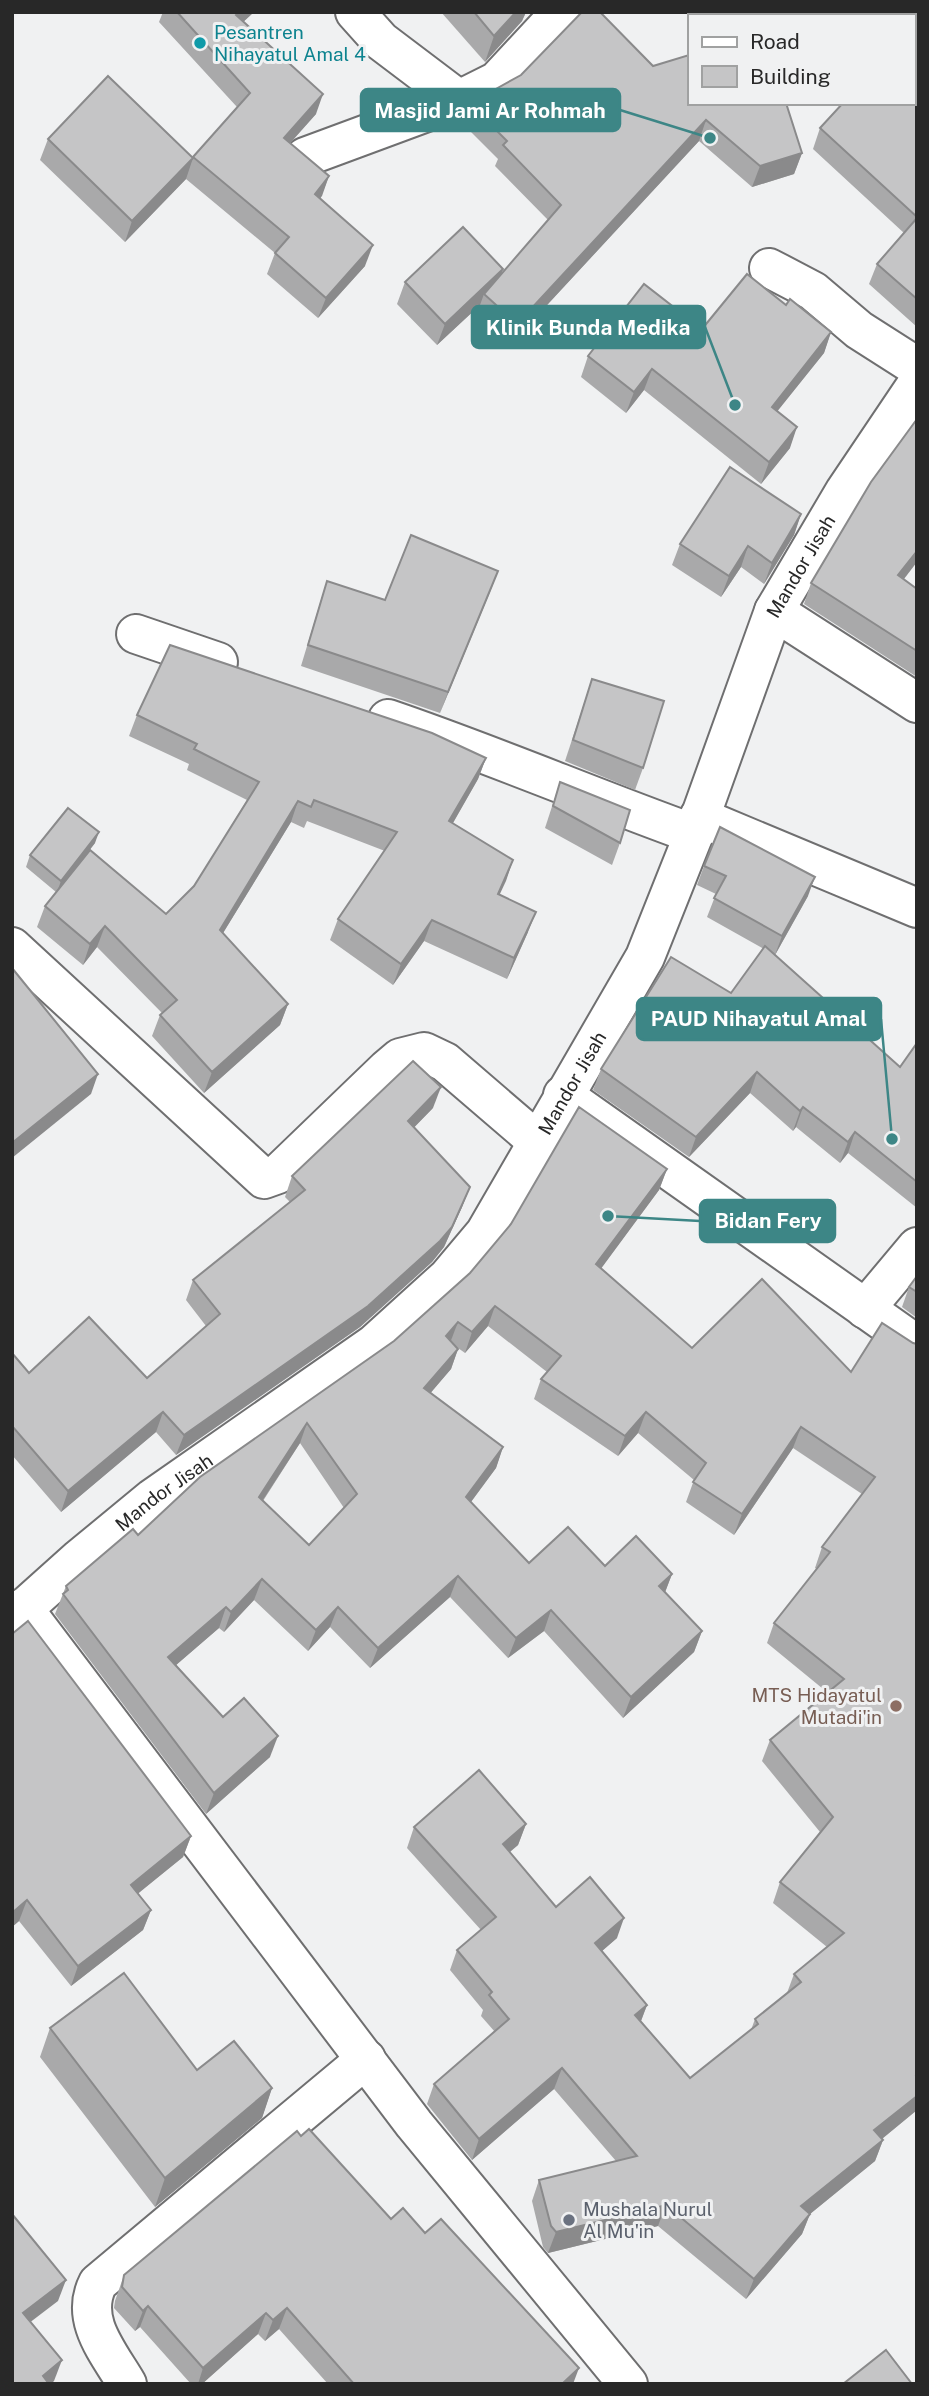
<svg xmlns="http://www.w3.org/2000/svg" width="929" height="2396" font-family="'Public Sans',sans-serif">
<rect width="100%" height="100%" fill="#f0f1f2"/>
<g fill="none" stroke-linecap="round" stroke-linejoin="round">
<g stroke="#6f6f70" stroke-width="42">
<g id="minor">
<path d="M355,12L381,41L459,100"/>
<path d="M305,157L459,100L497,81L561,12"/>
<path d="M769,268L813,291L859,330L917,367"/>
<path d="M774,611L917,703"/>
<path d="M136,634L218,662"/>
<path d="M388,719C491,754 591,797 694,834"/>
<path d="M699,817L917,908"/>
<path d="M12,947L264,1179L278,1174L387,1069L400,1058L424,1052L445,1062L538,1142"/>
<path d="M563,1095L917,1345"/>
<path d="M865,1309L917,1247"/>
<path d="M23,1608L414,2124L628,2384"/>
<path id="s1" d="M12,1619L79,1559L153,1498L374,1344L448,1277L485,1233L645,957L694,834L774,611L845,491L917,384"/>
<path d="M127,2384C109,2353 79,2320 98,2283L366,2059"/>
</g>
</g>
<use href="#minor" stroke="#fff" stroke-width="38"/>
</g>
<g fill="#a9a9aa" fill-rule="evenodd">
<path d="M163,12H254L243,22L316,114L290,143L329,176L320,199L365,266L318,318L267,274L275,253L186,179L125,242L40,160L48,139L193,157L237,107L159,22Z"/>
<path d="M441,12H526L522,21L485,62Z"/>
<path d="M794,12H917V327L869,284L877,264L904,233L813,149L820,128L913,103V16H797Z"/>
<path d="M653,66L802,153L794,174L752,187L699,141L510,345L476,314L480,305L437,345L397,304L405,282L502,273L548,220L495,166L498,159L468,129L475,109Z"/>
<path d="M786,305L831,332L824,353L777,411L790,448L761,484L644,390L626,413L581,377L588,356L702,329Z"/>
<path d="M801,514L794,535L764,584L741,567L721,597L672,565L680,544Z"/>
<path d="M498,571L440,713L301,666L320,603L327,581L385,600Z"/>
<path d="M904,579L917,589V677L804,604L811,583Z"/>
<path d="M592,679L643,768L635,790L565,761Z"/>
<path d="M137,715L486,758L478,779L453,823L513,860L499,895L528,932L507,979L424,941L393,985L330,940L338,919L385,851L307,821L304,828L291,822L223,933L288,1004L280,1025L204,1093L152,1036L160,1015L162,1013L97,947L83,965L37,927L45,906L56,892L26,867L30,855L95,843L74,870L166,914L194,886L247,800L187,770L189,764L129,736Z"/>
<path d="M560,782L620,843L612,865L545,828Z"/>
<path d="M704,866L808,896L775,955L900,1067L917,1043V1208L848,1153L840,1163L796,1127L793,1131L750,1093L689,1157L593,1090L601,1069L731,993L764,949L707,917L716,894L697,885Z"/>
<path d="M433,1108L414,1127L470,1187L462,1207L444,1247L432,1262L360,1327L176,1455L156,1432L61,1512L12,1455V1353L29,1373L147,1378L206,1326L186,1300L193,1280L290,1202L285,1197L292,1176Z"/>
<path d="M667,1169L659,1190L601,1268L692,1348L851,1372L913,1343L917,1344V2110L882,2139L883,2140L875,2161L810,2214L802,2234L746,2299L658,2226L548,2253L543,2247L532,2201L539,2180L616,2161L554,2089L472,2160L427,2104L434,2084L495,2032L481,2016L483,2010L450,1970L457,1950L481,1930L407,1848L414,1827L526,1824L518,1845L510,1852L556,1907L617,1938L602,1951L647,2005L641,2021L690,2078L751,2030L755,2019L787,1993L794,1974L827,1947L773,1903L780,1882L820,1832L762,1761L770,1740L828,1693L767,1643L774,1623L817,1569L815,1568L822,1547L862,1494L793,1448L734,1535L686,1502L694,1480L638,1433L618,1456L534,1399L541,1379L547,1372L488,1326L465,1353L458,1348V1349L451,1369L430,1393L503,1447L496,1468L471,1502L529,1563L605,1566L672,1574L665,1592L702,1631L694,1652L623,1718L544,1631L508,1658L450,1597L370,1668L330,1627L308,1651L254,1600L224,1632L219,1628L176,1665L223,1717L270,1757L206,1814L55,1614L66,1586ZM300,1443L344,1508L309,1545L263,1501Z"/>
<path d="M917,1276V1318L902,1307L909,1287Z"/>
<path d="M12,1634L191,1836L183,1857L138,1893L151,1910L143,1930L71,1986L19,1921L12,1927Z"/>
<path d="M50,2028L197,2070L272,2088L262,2118L155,2207L40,2057Z"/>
<path d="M301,2136L391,2219L425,2233L573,2384H328L279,2329L265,2341L258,2334L202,2384H191L140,2327L135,2331L114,2308L115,2301L124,2275Z"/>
</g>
<g fill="#8a8a8b">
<path d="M239,12H254L228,36L236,15Z"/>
<path d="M516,12H526L522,21L485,62L494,36Z"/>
<path d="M323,94L316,114L276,159L284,138Z"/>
<path d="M706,120L699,141L510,345L517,324Z"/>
<path d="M802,153L794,174L752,187L760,166Z"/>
<path d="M193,158L186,179L125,242L132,221Z"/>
<path d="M329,176L322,196L307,215L315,194Z"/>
<path d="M373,245L365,266L318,318L326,298Z"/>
<path d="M503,269L496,290L484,294L480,305L437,345L445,324Z"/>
<path d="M831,332L824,353L764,428L772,407Z"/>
<path d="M652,369L644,390L626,413L634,392Z"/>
<path d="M797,427L790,448L761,484L769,462Z"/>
<path d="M801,514L794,535L764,584L772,563Z"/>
<path d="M748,546L741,567L721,597L729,576Z"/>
<path d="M917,551V562L891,596L898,575Z"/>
<path d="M498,571L490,592L440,713L448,692Z"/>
<path d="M486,758L478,779L442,842L449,821Z"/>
<path d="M298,801L291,822L212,951L220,930Z"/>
<path d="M99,832L95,843L57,892L61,881Z"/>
<path d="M513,860L506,881L490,915L498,894Z"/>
<path d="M815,877L808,896L775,955L782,936Z"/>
<path d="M536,912L528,932L507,979L514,958Z"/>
<path d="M432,920L424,941L393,985L401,964Z"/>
<path d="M105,926L97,947L83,965L90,944Z"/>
<path d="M288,1004L280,1025L204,1093L212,1072Z"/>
<path d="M757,1072L750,1093L689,1157L696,1137Z"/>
<path d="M98,1074L91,1094L12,1158V1143Z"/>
<path d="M441,1087L433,1108L401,1141L408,1121Z"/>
<path d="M803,1107L796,1127L793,1131L800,1111Z"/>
<path d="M855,1132L848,1153L840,1163L848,1142Z"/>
<path d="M667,1169L659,1190L589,1285L596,1264Z"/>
<path d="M470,1187L462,1207L444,1247L432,1262L360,1327L176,1455L184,1435Z"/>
<path d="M495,1306L488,1326L465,1353L472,1332Z"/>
<path d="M458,1322L450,1343L446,1336Z"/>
<path d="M458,1349L451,1369L417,1409L424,1388Z"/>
<path d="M163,1412L156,1432L61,1512L68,1491Z"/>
<path d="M646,1412L638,1433L618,1456L625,1436Z"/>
<path d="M307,1423L300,1443L251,1518L259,1497Z"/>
<path d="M801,1427L793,1448L734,1535L742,1514Z"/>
<path d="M503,1447L496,1468L459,1518L466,1497Z"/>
<path d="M672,1574L664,1595L659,1586Z"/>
<path d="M458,1576L450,1597L370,1668L378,1648Z"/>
<path d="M262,1579L254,1600L224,1632L231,1612Z"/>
<path d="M226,1607L219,1628L161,1678L168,1657Z"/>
<path d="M338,1607L330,1627L308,1651L316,1630Z"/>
<path d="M551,1610L544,1631L508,1658L516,1638Z"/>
<path d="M702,1631L694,1652L623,1718L631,1697Z"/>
<path d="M278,1736L270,1757L206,1814L214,1793Z"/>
<path d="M526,1824L518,1845L495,1864L503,1844Z"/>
<path d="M191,1836L183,1857L124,1905L131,1885Z"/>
<path d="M27,1900L19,1921L12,1927V1913Z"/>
<path d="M151,1910L143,1930L71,1986L78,1966Z"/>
<path d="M624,1918L617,1938L587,1964L595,1943Z"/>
<path d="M647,2005L639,2026L635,2015Z"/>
<path d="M562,2068L554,2089L472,2160L479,2139Z"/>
<path d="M272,2088L262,2118L155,2207L165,2178Z"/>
<path d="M917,2096V2110L867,2151L874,2130Z"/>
<path d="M883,2140L875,2161L794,2227L801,2206Z"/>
<path d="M666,2205L658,2226L548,2253L556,2232Z"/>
<path d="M810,2214L802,2234L746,2299L754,2279Z"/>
<path d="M66,2280L58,2301L16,2333L23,2313Z"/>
<path d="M148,2306L140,2327L135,2331L143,2311Z"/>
<path d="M287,2308L279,2329L265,2341L273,2320Z"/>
<path d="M266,2313L258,2334L202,2384H198L203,2368Z"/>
<path d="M62,2360L54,2381L51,2384H40L43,2376Z"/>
<path d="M579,2368L573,2384H562Z"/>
</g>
<g fill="#c5c5c6" stroke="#8a8a8b" stroke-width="2" fill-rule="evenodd">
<path d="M177,12H239L236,15L323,94L284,138L329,176L315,194L373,245L326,298L275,253L289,237L193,157L250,93Z"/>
<path d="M474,12H516L494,36Z"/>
<path d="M582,12H600L653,66L689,55V103H786L802,153L760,166L706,120L517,324L484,294L561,205L503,145L507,141L475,109L494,90L521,75Z"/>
<path d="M818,12H917V217L820,128L843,103H913V16H821Z"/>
<path d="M108,76L193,158L132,221L48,139Z"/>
<path d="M917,218V299L877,264Z"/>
<path d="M463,227L503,269L445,324L405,282Z"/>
<path d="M747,274L786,305L790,299L831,332L772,407L797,427L769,462L652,369L634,392L588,356L644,284L702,329Z"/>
<path d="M917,419V551L898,575L917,589V651L811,583L871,482Z"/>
<path d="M730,467L801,514L772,563L748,546L729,576L680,544Z"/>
<path d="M411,535L498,571L448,692L308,645L327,581L385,600Z"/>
<path d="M170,645L432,733L486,758L449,821L513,860L498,894L536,912L514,958L432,920L401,964L338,919L397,832L314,800L311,807L298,801L220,930L288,1004L212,1072L160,1015L177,1000L105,926L90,944L45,906L90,850L166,914L194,886L259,782L194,749L197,744L137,715Z"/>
<path d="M592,679L664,701L643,768L573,740Z"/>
<path d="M560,782L630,810L620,843L553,806Z"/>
<path d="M68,808L99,832L61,881L30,855Z"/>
<path d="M720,827L815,877L782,936L714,898L726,876L704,866Z"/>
<path d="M765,946L900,1067L917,1043V1182L855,1132L848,1142L803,1107L800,1111L757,1072L696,1137L601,1069L671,957L731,993Z"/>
<path d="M12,968L98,1074L12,1143Z"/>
<path d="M413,1061L441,1087L408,1121L470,1187L452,1227L440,1241L368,1306L184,1435L163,1412L68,1491L12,1426V1353L29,1373L89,1317L147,1378L220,1314L193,1280L305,1190L292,1176Z"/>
<path d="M579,1107L667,1169L596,1264L692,1348L762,1279L851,1372L882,1323L913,1343L917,1344V2073L916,2075L917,2076V2096L874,2130L883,2140L801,2206L810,2214L754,2279L666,2205L556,2232L551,2226L539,2180L637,2156L562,2068L479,2139L434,2084L509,2019L489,1995L492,1992L457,1950L496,1917L414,1827L479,1770L526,1824L503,1844L556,1907L590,1877L624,1918L595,1943L647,2005L635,2015L690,2078L758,2024L755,2019L801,1982L794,1974L844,1933L780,1882L833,1817L770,1740L844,1679L774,1623L830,1552L822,1547L875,1477L801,1427L742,1514L693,1482L706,1463L646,1412L625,1436L541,1379L561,1356L495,1306L472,1332L458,1322L446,1336L458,1349L424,1388L503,1447L466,1497L529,1563L568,1527L605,1566L636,1536L672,1574L659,1586L702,1631L631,1697L551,1610L516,1638L458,1576L378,1648L338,1607L316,1630L262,1579L231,1612L226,1607L168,1657L223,1717L244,1698L278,1736L214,1793L63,1594L68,1590L66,1586L133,1529L138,1535L200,1477L394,1341L470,1273L511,1224ZM307,1423L357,1494L309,1545L259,1497Z"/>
<path d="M917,1276V1292L909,1287Z"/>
<path d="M28,1621L191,1836L131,1885L151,1910L78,1966L27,1900L12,1913V1634Z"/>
<path d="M124,1973L197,2070L234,2041L272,2088L165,2178L50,2028Z"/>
<path d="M309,2129L391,2219L403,2208L425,2233L441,2219L579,2368L562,2384H354L287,2308L273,2320L266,2313L203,2368L148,2306L143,2311L122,2287L124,2275L297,2131L301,2136Z"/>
<path d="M12,2214L66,2280L23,2313L62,2360L43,2376L49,2384H12Z"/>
<path d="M886,2350L912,2384H843Z"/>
</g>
<circle fill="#0f9aa8" stroke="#f0f1f2" stroke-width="2.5" cx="200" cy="43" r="7"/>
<circle fill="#8d6e63" stroke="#f0f1f2" stroke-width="2.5" cx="896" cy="1706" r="7"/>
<circle fill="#6b7280" stroke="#f0f1f2" stroke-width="2.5" cx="569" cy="2220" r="7"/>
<g text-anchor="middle" stroke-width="6" stroke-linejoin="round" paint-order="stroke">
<g font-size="19" fill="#0d838f" stroke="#f0f1f2" text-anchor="start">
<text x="214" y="39">Pesantren<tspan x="214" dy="22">Nihayatul Amal 4</tspan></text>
</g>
<g font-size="19" fill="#282828" stroke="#f0f1f2">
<text dy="7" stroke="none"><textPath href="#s1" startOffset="1353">Mandor Jisah</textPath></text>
<text dy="7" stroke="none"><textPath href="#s1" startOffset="786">Mandor Jisah</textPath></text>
<text dy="7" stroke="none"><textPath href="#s1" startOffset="198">Mandor Jisah</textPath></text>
</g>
<g font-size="19" fill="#785e54" stroke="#f0f1f2" text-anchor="end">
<text x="882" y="1702">MTS Hidayatul<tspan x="882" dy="22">Mutadi'in</tspan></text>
</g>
<g font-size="19" fill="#5b616d" stroke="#f0f1f2" text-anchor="start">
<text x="583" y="2216">Mushala Nurul<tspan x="583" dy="22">Al Mu'in</tspan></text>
</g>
</g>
<path fill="none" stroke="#3d8686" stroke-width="2.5" d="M710 138L620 110M735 405L705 327M892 1139L881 1019M608 1216L700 1221"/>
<g fill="#3d8686" stroke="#f0f1f2" stroke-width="2.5">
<circle cx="710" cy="138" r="7"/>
<circle cx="735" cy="405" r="7"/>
<circle cx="892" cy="1139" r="7"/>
<circle cx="608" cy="1216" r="7"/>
</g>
<g fill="#3d8686" stroke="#3d8686" stroke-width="2.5">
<rect x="361" y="89" width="259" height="42" rx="7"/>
<rect x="472" y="306" width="233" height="42" rx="7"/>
<rect x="637" y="998" width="244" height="42" rx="7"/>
<rect x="700" y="1200" width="135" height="42" rx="7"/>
</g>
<g font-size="21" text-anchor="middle" font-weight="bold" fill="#fff">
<text x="490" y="118">Masjid Jami Ar Rohmah</text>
<text x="588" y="335">Klinik Bunda Medika</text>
<text x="759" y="1026">PAUD Nihayatul Amal</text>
<text x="768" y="1228">Bidan Fery</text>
</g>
<rect width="929" height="2396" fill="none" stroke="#282828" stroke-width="28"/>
<rect x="688" y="14" width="228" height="91" fill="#f0f1f2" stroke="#a0a1a1" stroke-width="2"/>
<rect x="702" y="37" width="35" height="10" fill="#ffffff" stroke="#a0a1a1" stroke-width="2"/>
<text x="750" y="49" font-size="21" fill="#282828">Road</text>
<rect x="702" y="66" width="35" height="21" fill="#c5c5c6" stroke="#a0a1a1" stroke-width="2"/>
<text x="750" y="84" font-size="21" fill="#282828">Building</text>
</svg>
